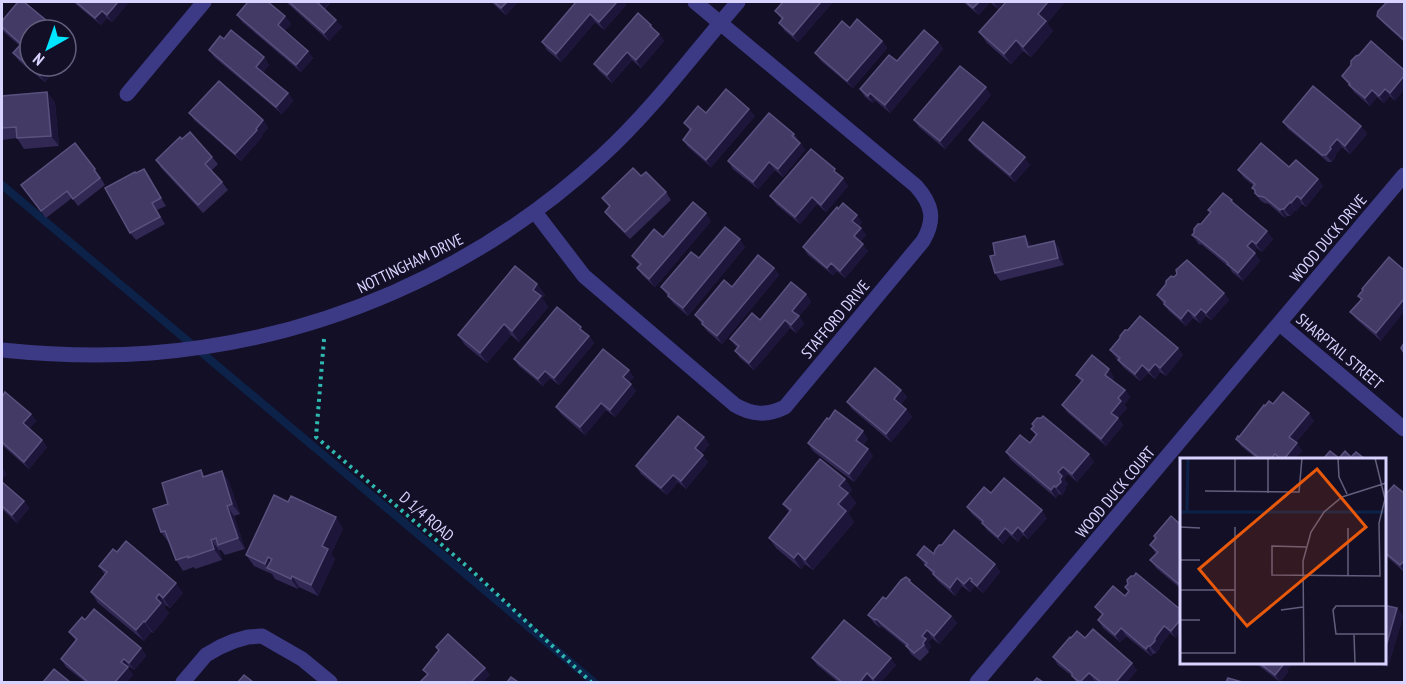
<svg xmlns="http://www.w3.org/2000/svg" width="1406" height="684" font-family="'PT Sans Narrow',sans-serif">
<rect width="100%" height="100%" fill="#130f26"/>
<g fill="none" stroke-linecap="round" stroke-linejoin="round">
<path stroke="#0c2248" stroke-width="8" d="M2,185L594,682"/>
<path stroke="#2fb8b0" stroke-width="4" stroke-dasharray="3 4.5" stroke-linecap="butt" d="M324,339L316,437L470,569L591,682"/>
<g stroke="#3d3a85" stroke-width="15">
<path d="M127,94L204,2"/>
<path d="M535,212L584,276L735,405C752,415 767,416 785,407L923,241C936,219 932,204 916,186L695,2"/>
<path d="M1280,324L1404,429"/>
<path d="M2,350C51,355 101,357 151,353C320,340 479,270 603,155C653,109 694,53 738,2"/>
<path d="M183,682L206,655L220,647L234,641L248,637L262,636L302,659L330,682"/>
<path d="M977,682L1404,175"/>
</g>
</g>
<g fill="#312854">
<path d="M73,2H129L112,22L107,18L101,25Z"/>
<path d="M286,2H331L325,9L342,27L329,41Z"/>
<path d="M491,2H518L506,15Z"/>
<path d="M576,2H623L626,5L604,30L595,22L561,62L547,50L542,42Z"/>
<path d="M783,2H833L798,42L785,31L779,23L782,20L775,11Z"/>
<path d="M963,2H1004L998,9L990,2L979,15Z"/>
<path d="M1006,2H1065L1047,23L1053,31L1031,57L1023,51L1011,64L987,43L979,32Z"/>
<path d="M1404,2V42L1383,23L1377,16Z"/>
<path d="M237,15L285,16L291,24L284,31L308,51L313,58L301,72L242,22Z"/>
<path d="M2,21L58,30L30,66H61L54,74L53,73L45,82L19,61L13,53L20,46L4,32L2,29Z"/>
<path d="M651,25L664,41L641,68L632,60L612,83L599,71L594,64Z"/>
<path d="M850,28L882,41L887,48L853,88L821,61L815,53Z"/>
<path d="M224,39L264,57L269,65L263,72L288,93L293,101L282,114L214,57L209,50Z"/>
<path d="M1371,41L1395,101L1390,96L1384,103L1377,97L1370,106L1354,92L1342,76Z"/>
<path d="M938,42L943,49L890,113L875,100L873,103L865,97L860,89L897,61Z"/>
<path d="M47,92L55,103L59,146L24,149L17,138L2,140V96Z"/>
<path d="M991,95L945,149L919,127L914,120Z"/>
<path d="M189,113L263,120L268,128L261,136L262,137L241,161L194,120Z"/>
<path d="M706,113L755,116L711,167L688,147L683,140L690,131L684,123Z"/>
<path d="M1283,122L1361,126L1367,134L1350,154L1342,147L1336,154V156L1332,162H1328L1288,129Z"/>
<path d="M794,134L805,150L783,177L775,170L758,189L733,169L728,161Z"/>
<path d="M182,139L212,157L218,164L211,171L222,182L228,190L203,213L161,168L156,160Z"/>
<path d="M969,140L1030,165L1015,182L974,147Z"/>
<path d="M1289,167L1318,179L1323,186L1306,207L1302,204L1296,211L1295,210L1290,216H1287L1285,218L1269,204L1264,203L1260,200L1252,188L1254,186L1244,178L1238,170Z"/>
<path d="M95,169L105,185L78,206L72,198L46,218L26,192Z"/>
<path d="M144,169L166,206L157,210L165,224L136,240L130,233L136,173Z"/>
<path d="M641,176L666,192L671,200L630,239L610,219L605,212L609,207L602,198Z"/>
<path d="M840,176L848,186L826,212L817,204L800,224L776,204L770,196Z"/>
<path d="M1234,204L1273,239L1262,252L1257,248L1254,252L1260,261L1243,281L1232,272L1230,268L1201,244L1200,245L1198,243L1192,235L1210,213L1208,210Z"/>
<path d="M711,221L655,287L642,275L637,268L639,265L632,256L663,237Z"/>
<path d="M862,222L859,226L866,235L860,242L868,251L845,278L837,271L833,275L808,255L803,247Z"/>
<path d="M1025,236L1030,243L1031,246L1054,241L1059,248L1064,265L1000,281L995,273V255Z"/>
<path d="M745,247L688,316L673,303L661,287L699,258Z"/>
<path d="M774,268L779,275L722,344L707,331L695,315L732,287Z"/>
<path d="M1404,270L1381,341L1356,319L1350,312L1361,299L1358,296Z"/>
<path d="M537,284L545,295L542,298L548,307L519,342L511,335L487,363L465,345L458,335Z"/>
<path d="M1224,293L1229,300L1211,320L1206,316L1200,323L1193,318L1186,326L1169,311L1157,295Z"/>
<path d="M806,294L811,302L799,316L804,324L796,333L790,328L754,370L740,358L735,351L737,348L730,339Z"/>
<path d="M589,336L594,343L559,385L550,378L543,386L519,366L514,359Z"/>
<path d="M1178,348L1183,355L1166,376L1160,372L1155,379L1148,373L1140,381L1123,367L1110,350Z"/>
<path d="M1076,375L1114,377L1112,380L1125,390L1130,397L1124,405L1127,408L1118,418L1123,425L1106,446L1067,412L1062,405L1081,382Z"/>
<path d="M634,377L629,382L636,391L615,417L606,410L585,435L561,414L556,407Z"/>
<path d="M901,390L907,397L901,404L906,409L912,417L891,442L852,409L847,402Z"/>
<path d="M2,397L31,414L36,421L29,429L42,440L47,447L29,469L2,445Z"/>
<path d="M1273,404L1314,421L1296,442L1302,451L1295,459H1257L1241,446L1236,439L1239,437L1265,406Z"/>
<path d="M1031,429L1094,462L1077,482L1068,474L1064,479L1068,484L1065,487L1066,489L1062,495L1059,494L1056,498L1011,460L1006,452L1030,443L1036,436Z"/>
<path d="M704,437L709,445L701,454L708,462L686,489L678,482L667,495L641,474L636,466Z"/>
<path d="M868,439L863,445L868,449L873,456L854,482L813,451L808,443Z"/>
<path d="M201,470L205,477L222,471L229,482L240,514L234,516L245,549L225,555L221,550H219L222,560L195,569L194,567L183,571L176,560L170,543H169L161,532L168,504Z"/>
<path d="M845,479L852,490L849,494L856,503L848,513L854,522L813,570L805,564L801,569L776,548L769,538L789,512L783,504Z"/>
<path d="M2,482L24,501L29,508L17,523L2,509Z"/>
<path d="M991,493L1047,518L1028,539L1023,535L1018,542L1010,535L1003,544L987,530L982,523L972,514L967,507Z"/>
<path d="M1404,493V572L1383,553V497Z"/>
<path d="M1181,525V589L1156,568L1150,560L1156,554L1150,545L1155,538L1154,536Z"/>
<path d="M343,528L331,554L335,559L318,596L299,587L298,589L275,579L272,574L254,566L246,555Z"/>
<path d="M117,552L183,593L170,608L166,605L164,607L169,613L153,633L151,632L144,641L98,603L91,592L105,575L99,566Z"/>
<path d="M934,554L995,564L1000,572L983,593L975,586L970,592L962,586L955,596L938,581L917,555Z"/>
<path d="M1134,576L1176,638L1170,633L1160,646V648L1156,653L1153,654L1151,656L1126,636L1120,642L1103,628L1098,620L1102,615L1095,607L1125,596L1128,592L1125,587Z"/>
<path d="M910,580L912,584L951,616L957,623L939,644L932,638L928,642L931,647L928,650L929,652L920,661L911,654L907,647L881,626L880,628L874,623L868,615L886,599Z"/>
<path d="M1383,596L1388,602L1387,605L1397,608L1403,616L1388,667L1369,662H1383Z"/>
<path d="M85,620L141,648L146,656L134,670L129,666L128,668L133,675L127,682H85L66,667L61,659L76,641L69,632Z"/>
<path d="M1071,638H1085L1137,670L1127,682H1097L1094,680L1092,682H1076L1072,676L1058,665L1053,657Z"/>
<path d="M812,658L896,665L881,682H874L872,681L871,682H838L817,665Z"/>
<path d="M1254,662H1294L1287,670L1288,672L1280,682Z"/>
</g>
<g fill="#1d163a">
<path d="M118,2H129L112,22L107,15Z"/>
<path d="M319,2H331L323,10L318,3Z"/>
<path d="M507,2H518L506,15L501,8Z"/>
<path d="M617,2H623L626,5L604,30L599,22Z"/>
<path d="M821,2H833L798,42L793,35Z"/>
<path d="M979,2H990L979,15L973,8Z"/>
<path d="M993,2H1004L998,9Z"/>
<path d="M1048,2H1065L1047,23L1053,31L1031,57L1023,47L1038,14Z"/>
<path d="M102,11L107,18L101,25L95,18Z"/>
<path d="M590,14L595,22L561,62L556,54Z"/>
<path d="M285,16L291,24L283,33L278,25Z"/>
<path d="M336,20L342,27L329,41L324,33Z"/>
<path d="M659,34L664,41L641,68L636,60Z"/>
<path d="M1016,40L1023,51L1011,64L1004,54Z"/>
<path d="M71,41L76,48L66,60V46Z"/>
<path d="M882,41L887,48L853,88L847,81Z"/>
<path d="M938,42L943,49L890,113L885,105Z"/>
<path d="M308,51L313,58L301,72L296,65Z"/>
<path d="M627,52L632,60L612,83L607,75Z"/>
<path d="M264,57L269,65L262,74L256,67Z"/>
<path d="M47,66L53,73L45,82L40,75Z"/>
<path d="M50,66H61L54,74L49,67Z"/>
<path d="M1404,76V90L1395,101L1390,93Z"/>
<path d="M986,87L991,95L945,149L940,141Z"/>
<path d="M1385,89L1390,96L1384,103L1379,96Z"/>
<path d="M1372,90L1377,97L1370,106L1365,98Z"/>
<path d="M47,92L55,103L59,146L51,136Z"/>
<path d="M288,93L293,101L282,114L276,107Z"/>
<path d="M870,93L875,100L873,103L868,96Z"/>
<path d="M749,109L755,116L711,167L706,160Z"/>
<path d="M263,120L268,128L261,136L262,137L241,161L235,154Z"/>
<path d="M1361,126L1367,134L1350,154L1345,146Z"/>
<path d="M1337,139L1342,147L1336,154V156L1332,162L1326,155L1330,147Z"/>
<path d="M800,143L805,150L783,177L778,169Z"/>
<path d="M1025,157L1030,165L1015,182L1010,175Z"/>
<path d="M769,162L775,170L758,189L753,182Z"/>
<path d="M144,169L149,176L166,206L161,198Z"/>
<path d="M843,178L848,186L826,212L821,205Z"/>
<path d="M1318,179L1323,186L1306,207L1301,199Z"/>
<path d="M1297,196L1302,204L1296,211L1291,203Z"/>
<path d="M812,197L817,204L800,224L795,217Z"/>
<path d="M1290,202L1295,210L1290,216L1284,209Z"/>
<path d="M1282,209L1287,216L1285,218L1280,210Z"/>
<path d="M706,213L711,221L655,287L649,279Z"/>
<path d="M857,215L862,222L857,228L852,221Z"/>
<path d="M861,228L866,235L859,244L854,236Z"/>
<path d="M1267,231L1273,239L1262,252L1256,244Z"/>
<path d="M1025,236L1030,243L1033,255L1028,247Z"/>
<path d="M740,239L745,247L688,316L683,308Z"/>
<path d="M1054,241L1059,248L1064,265L1058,258Z"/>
<path d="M1252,241L1257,248L1252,254L1247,246Z"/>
<path d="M863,244L868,251L845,278L840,271Z"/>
<path d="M1255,253L1260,261L1243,281L1238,273Z"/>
<path d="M831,263L837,271L833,275L827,268Z"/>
<path d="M774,268L779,275L722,344L717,336Z"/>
<path d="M537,284L545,295L542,298L548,307L519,342L512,331L533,290Z"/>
<path d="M1224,293L1229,300L1211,320L1206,313Z"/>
<path d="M806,294L811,302L799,316L804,324L796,333L791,325L792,311Z"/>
<path d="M1404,299V312L1381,341L1376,333Z"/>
<path d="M1201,309L1206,316L1200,323L1195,316Z"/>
<path d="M1188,310L1193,318L1186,326L1181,319Z"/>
<path d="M785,320L790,328L754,370L749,363Z"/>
<path d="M504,324L511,335L487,363L480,353Z"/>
<path d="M589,336L594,343L559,385L554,378Z"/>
<path d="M1178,348L1183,355L1166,376L1160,368Z"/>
<path d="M1155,364L1160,372L1155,379L1149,371Z"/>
<path d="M1142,365L1148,373L1140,381L1135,374Z"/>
<path d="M1109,369L1114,377L1110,382L1105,375Z"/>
<path d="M629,370L634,377L628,384L623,377Z"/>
<path d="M545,371L550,378L543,386L538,379Z"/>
<path d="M631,384L636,391L615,417L610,410Z"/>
<path d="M901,390L907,397L899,406L894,399Z"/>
<path d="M1125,390L1130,397L1124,405L1127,408L1118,418L1123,425L1106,446L1101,439L1118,398Z"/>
<path d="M601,403L606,410L585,435L580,427Z"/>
<path d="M906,409L912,417L891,442L886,434Z"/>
<path d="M1309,413L1314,421L1294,444L1289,437Z"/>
<path d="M31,414L36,421L28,431L23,423Z"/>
<path d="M863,431L868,439L861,447L856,440Z"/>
<path d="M704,437L709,445L700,456L695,448Z"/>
<path d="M42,440L47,447L29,469L24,462Z"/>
<path d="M1297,443L1302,451L1295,459H1284Z"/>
<path d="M868,449L873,456L854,482L849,474Z"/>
<path d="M1089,454L1094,462L1077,482L1072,474Z"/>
<path d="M1275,454L1278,459H1271Z"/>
<path d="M703,455L708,462L686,489L681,481Z"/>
<path d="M2,467L7,474L2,480Z"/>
<path d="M1063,467L1068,474L1064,479L1068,484L1065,487L1066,489L1062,495L1056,487L1058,472Z"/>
<path d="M222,471L229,482L240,514L232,504Z"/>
<path d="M673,475L678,482L667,495L661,488Z"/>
<path d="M845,479L852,490L849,494L856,503L848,513L854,522L813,570L805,560L838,504L839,486Z"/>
<path d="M1054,486L1059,494L1056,498L1051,490Z"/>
<path d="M24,501L29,508L17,523L12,515Z"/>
<path d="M227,506L234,516L245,549L238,538Z"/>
<path d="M1042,510L1047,518L1028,539L1023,532Z"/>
<path d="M336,517L343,528L331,554L335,559L318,596L311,585L322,546Z"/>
<path d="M1018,527L1023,535L1018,542L1012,534Z"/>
<path d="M1005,528L1010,535L1003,544L998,537Z"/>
<path d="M211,540L219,550L222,560L214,549Z"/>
<path d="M798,553L805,564L801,569L794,558Z"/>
<path d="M268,557L276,568H268L265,564Z"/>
<path d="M1404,561V571L1400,565Z"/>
<path d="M995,564L1000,572L983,593L977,586Z"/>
<path d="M292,576L299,587L298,589L291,579Z"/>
<path d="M957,578L962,586L955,596L950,588Z"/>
<path d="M970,578L975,586L970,592L964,584Z"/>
<path d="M176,583L183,593L170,608L163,598Z"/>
<path d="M159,594L166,605L164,607L169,613L153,633L145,622L156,598Z"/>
<path d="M1383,596L1388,602L1385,611L1383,609Z"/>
<path d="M1397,608L1403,616L1388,667L1383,661V657Z"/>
<path d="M951,616L957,623L939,644L934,636Z"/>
<path d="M876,619L881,626L880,628L875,620Z"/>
<path d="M1181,619V632L1176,638L1171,631Z"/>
<path d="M144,621L151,632L144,641L136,630Z"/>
<path d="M1164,626L1170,633L1160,646V648L1156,653L1150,646L1155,638Z"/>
<path d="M1121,628L1126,636L1120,642L1115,635Z"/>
<path d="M927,630L932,638L928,642L931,647L928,650L929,652L924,645L922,636Z"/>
<path d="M1148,646L1153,654L1151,656L1146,649Z"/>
<path d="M141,648L146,656L134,670L129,663Z"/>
<path d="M891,658L896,665L881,682H876L873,679Z"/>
<path d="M124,659L129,666L128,668L133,675L127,682H115L121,662Z"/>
<path d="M1283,662H1294L1287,670L1288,672L1280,682L1275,675Z"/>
<path d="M1132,663L1137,670L1127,682H1116Z"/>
<path d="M485,668L490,675L483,682H471Z"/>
<path d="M867,673L872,681L871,682H860Z"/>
<path d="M1089,673L1094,680L1092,682H1082L1081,681Z"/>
</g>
<g fill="#433a66" stroke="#5a527e" stroke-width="1.5">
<path d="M18,2H24L58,30H30V66H47L40,75L13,53L21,44L2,27V21Z"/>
<path d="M76,2H118L107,15L102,11L95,18Z"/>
<path d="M248,2H268L285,16L278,25L308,51L296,65L237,15Z"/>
<path d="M289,2H319L318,3L336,20L324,33Z"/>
<path d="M494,2H507L501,8Z"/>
<path d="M576,2H617L599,22L590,14L556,54L542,42Z"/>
<path d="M783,2H821L793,35L779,23L783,18L775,11Z"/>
<path d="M966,2H979L973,8Z"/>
<path d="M1006,2H1048L1038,14L1046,21L1023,47L1016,40L1004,54L979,32Z"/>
<path d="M1387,2H1404V40L1377,16L1378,11Z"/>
<path d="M638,13L651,25L650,26L659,34L636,60L627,52L607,75L594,64Z"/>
<path d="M857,19L882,41L847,81L815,53L842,21L850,28Z"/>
<path d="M231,30L264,57L256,67L288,93L276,107L209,50L220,36L224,39Z"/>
<path d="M924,30L938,42L885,105L870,93L868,96L860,89L889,55L897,61Z"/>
<path d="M66,37L71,41L66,46Z"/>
<path d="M1371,41L1404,70V76L1390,93L1385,89L1379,96L1372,90L1365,98L1349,85L1350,84L1342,76L1351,65V61L1356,56L1359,55Z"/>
<path d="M960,66L986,87L940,141L914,120Z"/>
<path d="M219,81L263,120L256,129L257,130L235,154L189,113Z"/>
<path d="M1313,86L1361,126L1345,146L1337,139L1330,147L1331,149L1326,155H1322L1283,122Z"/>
<path d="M726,89L749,109L706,160L683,140L691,129L684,123L698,106L706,113Z"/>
<path d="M47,92L51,136L17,138L16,127L2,128V96Z"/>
<path d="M769,113L794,134L792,136L800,143L778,169L769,162L753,182L728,161Z"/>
<path d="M983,122L1025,157L1010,175L969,140Z"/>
<path d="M190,132L212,157L205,164L222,182L198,205L156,160L180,137L182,139Z"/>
<path d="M75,143L95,169L94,170L100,178L73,199L67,191L41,211L21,185Z"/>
<path d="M1261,143L1289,167L1296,160L1318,179L1301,199L1297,196L1291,203L1290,202L1284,209H1282L1280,210L1264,197L1258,196L1255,193V190L1252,188L1255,184L1238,170Z"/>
<path d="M811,149L835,169L834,171L843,178L821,205L812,197L795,217L770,196Z"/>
<path d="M633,168L641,176L646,172L666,192L625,232L605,212L610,206L602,198Z"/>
<path d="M144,169L161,198L152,203L160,217L130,233L105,188L135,172L136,173Z"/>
<path d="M1223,193L1232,200L1231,201L1267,231L1256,244L1252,241L1247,246L1255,253L1238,273L1227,264L1228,263L1196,237H1195L1192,235L1194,233V229L1198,224H1201L1211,212L1208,210Z"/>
<path d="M693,202L706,213L649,279L637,268L641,264L632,256L654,229L663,237Z"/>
<path d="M843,203L857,215L852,221L861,228L854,236L863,244L840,271L831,263L827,268L803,247L837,207L838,209Z"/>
<path d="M725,227L740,239L683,308L668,296L669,294L661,287L691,252L699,258Z"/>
<path d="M1025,236L1028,247L1054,241L1058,258L995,273L990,256L995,255L993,243Z"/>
<path d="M758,255L774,268L717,336L702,324L703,322L695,315L724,280L732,287Z"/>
<path d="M1389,257L1404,270V299L1376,333L1350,312L1362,299L1358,296L1363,290L1362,289Z"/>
<path d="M1187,260L1224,293L1206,313L1201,309L1195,316L1188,310L1181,319L1164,304L1165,302L1157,295L1166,284V281L1171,276L1174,277L1177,274L1176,270Z"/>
<path d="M515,266L537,284L533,290L541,296L512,331L504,324L480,353L458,335Z"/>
<path d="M791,282L806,294L792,311L799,316L791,325L785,320L749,363L735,351L739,346L730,339L752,313L760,320Z"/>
<path d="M557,307L581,327L580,329L589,336L554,378L545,371L538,379L514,359Z"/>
<path d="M1140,316L1178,348L1160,368L1155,364L1149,371L1142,365L1135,374L1118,360L1120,358L1110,350L1120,338V336L1125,330H1128Z"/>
<path d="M1404,343V353L1401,348Z"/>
<path d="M603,349L629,370L623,377L631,384L610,410L601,403L580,427L556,407Z"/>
<path d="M1092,355L1109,369L1105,375L1125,390L1118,398L1121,401L1111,413L1118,418L1101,439L1062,405L1083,380L1076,375Z"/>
<path d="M875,368L901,390L894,399L906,409L886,434L847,402Z"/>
<path d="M5,392L31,414L23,423L42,440L24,462L2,442V397Z"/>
<path d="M1283,392L1309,413L1289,437L1297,443L1284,459H1281L1275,454L1271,459H1260L1236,439L1238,436L1239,437L1264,405L1265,406L1269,401L1273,404Z"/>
<path d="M835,410L863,431L856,440L868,449L849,474L808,443L827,418L829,419Z"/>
<path d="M678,416L704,437L695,448L703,455L681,481L673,475L661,488L636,466Z"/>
<path d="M1043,416L1089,454L1072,474L1063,467L1058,472L1062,476L1060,479L1061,482L1056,487L1054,486L1051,490L1006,452L1020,435L1030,443L1037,434L1031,429L1034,426L1032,424L1037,418H1041Z"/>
<path d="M1330,451L1339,458L1345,451L1351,457L1356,452L1365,459H1323Z"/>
<path d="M820,459L845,479L839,486L848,493L838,504L846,511L805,560L798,553L794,558L769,538L791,510L783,504Z"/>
<path d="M201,470L203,477L222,471L232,504L227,506L238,538L218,545L216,538L211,540L214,549L188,558V556L176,560L165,531L161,532L153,509L168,504L162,483Z"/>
<path d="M1004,478L1042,510L1023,532L1018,527L1012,534L1005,528L998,537L982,523L983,521L967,507L984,487L991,493Z"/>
<path d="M2,482L24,501L12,515L2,506Z"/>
<path d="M1394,485L1404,493V561L1400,565L1383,551V544L1385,542L1383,540V497Z"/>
<path d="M274,495L288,502L291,496L336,517L322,546L328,549L311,585L292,576L291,579L267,568L272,559L268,557L265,564L246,555Z"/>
<path d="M1171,516L1181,525V586L1150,560L1158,552L1150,545L1156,538L1154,536Z"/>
<path d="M954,530L995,564L977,586L971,581L972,579L970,578L964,584L957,578L950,588L933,574L934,572L925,565L927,563L917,555L924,546L934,554L935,550L939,545H942Z"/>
<path d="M126,541L176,583L163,598L159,594L156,598L161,603L145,622L144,621L136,630L91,592L107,572L99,566L113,549L117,552Z"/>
<path d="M1136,573L1181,610V619L1171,631L1164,626L1155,638V641L1150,646H1148L1146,649L1121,628L1115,635L1098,620L1103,614L1095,607L1113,586L1125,596L1129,591L1125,587L1128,584L1127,580L1131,576H1134Z"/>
<path d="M906,577L910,580L909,581L951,616L934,636L927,630L922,636L926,639L923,643L924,645L914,653L906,646L908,645L876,619L875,620L868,615L883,597L886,599L901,580Z"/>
<path d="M1383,605L1397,608L1383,657Z"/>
<path d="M94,609L141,648L129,663L124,659L121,662L128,667L115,682H88L61,659L77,639L69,632L82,617L85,620Z"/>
<path d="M844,620L891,658L873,679L867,673L860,682H842L812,658Z"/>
<path d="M1093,629L1132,663L1116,682H1101L1089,673L1081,681H1078L1072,676V673L1053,657L1070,637L1071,638L1077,631L1085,638Z"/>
<path d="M448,634L485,668L471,682H423L421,681L428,674L423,670L439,650L436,647Z"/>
<path d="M1258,662H1283L1281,663L1283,665L1275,675Z"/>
<path d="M54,669L70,682H43Z"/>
<path d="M244,675L253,682H238Z"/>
<path d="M511,677L518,682H507Z"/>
<path d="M1037,678L1043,682H1033Z"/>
<path d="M1228,678L1242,682H1226Z"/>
</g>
<g text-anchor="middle" stroke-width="5" stroke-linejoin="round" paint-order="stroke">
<g font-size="16" fill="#d9d4ff" stroke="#130f26">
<text transform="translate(1328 238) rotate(-50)" y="6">WOOD DUCK DRIVE</text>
<text transform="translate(410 263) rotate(-26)" y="6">NOTTINGHAM DRIVE</text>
<text transform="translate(835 319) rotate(-50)" y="6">STAFFORD DRIVE</text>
<text transform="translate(1340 351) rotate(40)" y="6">SHARPTAIL STREET</text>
<text transform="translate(1115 492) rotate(-50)" y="6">WOOD DUCK COURT</text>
<text transform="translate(427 516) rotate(41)" y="6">D 1/4 ROAD</text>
</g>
</g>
<g transform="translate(1180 458)">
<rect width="206" height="206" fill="#130f26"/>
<path fill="none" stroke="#0c2248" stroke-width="3" d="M7,53L8,0M0,54H206"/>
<path fill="none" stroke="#625e7d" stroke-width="1.5" d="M55,0V34M158,0L159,19L167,36M25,33L119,34L122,0M88,35V0M0,69L20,70M168,70V118M126,89L92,88V117L200,118L199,65L205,41L195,0M0,102H20M0,132H55M206,148H156L153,152L156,176H206M101,152L123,149M0,162H20M174,177L175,205M0,195H55V69M124,205L123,103L131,74L144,54L162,39L206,25"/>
<path fill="#e8590c" fill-opacity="0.15" stroke="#e8590c" stroke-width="3" d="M137,11L186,69L67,168L19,111Z"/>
<rect width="206" height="206" fill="none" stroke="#d9d4ff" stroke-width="3"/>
</g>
<rect width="1406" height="684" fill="none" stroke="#d9d4ff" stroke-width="6"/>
<g transform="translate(48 48) rotate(220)"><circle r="28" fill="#130f26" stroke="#625e7d" stroke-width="1.5"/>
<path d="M0-4.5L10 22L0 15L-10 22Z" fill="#00e5ff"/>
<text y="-9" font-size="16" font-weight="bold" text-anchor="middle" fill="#d9d4ff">N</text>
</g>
</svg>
